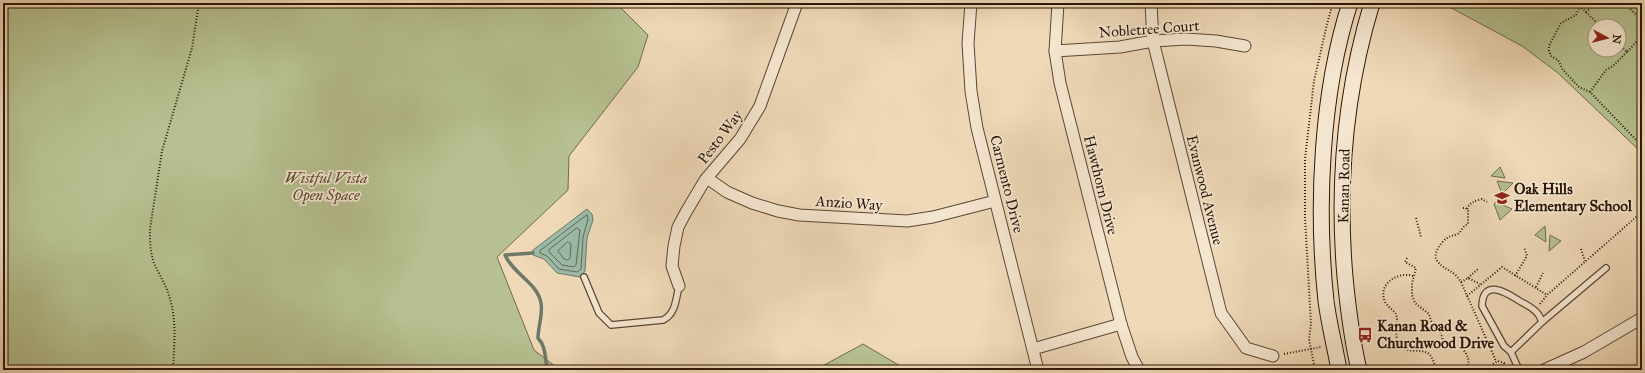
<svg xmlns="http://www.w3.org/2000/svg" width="1645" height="373" font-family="'IM FELL Great Primer',serif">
<rect width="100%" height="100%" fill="#efd9b7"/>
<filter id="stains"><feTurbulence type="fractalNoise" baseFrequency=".005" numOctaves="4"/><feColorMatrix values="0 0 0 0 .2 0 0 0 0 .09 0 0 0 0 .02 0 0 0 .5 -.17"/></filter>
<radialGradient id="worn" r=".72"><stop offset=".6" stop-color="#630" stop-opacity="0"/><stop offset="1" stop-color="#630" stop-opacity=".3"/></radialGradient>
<g fill="#b6c090" stroke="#706b4c" fill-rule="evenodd">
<path d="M3,3H618V5L648,35L638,67L569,156L568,190L497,257L534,350L560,370H3Z"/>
<path d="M1442,3H1642V153L1558,73L1522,46ZM1595,26H1619V50H1595Z"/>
<path d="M1500,167L1505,178L1491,176Z"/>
<path d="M1497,181L1513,183L1502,194Z"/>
<path d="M1496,202L1512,209L1500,220L1494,204Z"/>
<path d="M1545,226L1546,242L1535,235Z"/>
<path d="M1550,235L1561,241L1549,251Z"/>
<path d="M863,344L907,370H815Z"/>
</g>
<path fill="#9bbba9" stroke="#6e7969" d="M587,209L592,214L593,220L587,238L585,271L580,277L557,273L544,259L533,255V250Z"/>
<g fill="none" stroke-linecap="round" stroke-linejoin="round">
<g stroke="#626858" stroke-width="1">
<path d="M587,215L588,219L583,237L581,269L577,272L559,269L547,256L540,253V251Z"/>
<path d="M577,228L580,230L576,265L574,267L562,265L549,252V250Z"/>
<path d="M568,242L571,244L570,258L568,260L564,259L558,251Z"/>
</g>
<path stroke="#6e7969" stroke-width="3.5" d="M533,253L505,255C513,274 537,282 541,303C543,315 538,327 538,338C547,348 544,358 548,370"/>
<g stroke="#5b4734" stroke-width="8">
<g id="lane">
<path d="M584,277L599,313L611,325L663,320C676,314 676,298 679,286"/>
<path d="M1511,352L1542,322L1606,268"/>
<path d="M1519,370L1511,352L1504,346L1482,306C1483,279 1504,291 1518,300C1524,304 1533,307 1538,314C1540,316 1541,320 1542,322"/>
</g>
</g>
<g stroke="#5b4734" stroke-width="13">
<g id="street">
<path d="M971,3L968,43L971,91L977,128L1038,370"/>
<path d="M1058,3L1055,51L1060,83L1121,324L1132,357L1139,370"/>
<path d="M1151,3L1153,41L1221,313L1246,348L1273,356"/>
<path d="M1055,51L1120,47L1153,41L1186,39L1216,41L1245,46"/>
<path d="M707,178L727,192L752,203L778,211L799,215L907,221L933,217L995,201"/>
<path d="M679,286L672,266L674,246L678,227L686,212L705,180L740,139L760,106L797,3"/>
<path d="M1033,349L1121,324"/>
<path d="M1544,370L1584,352L1642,318"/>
</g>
</g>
<g stroke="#2a1608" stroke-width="17">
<g id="secondary">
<path d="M1339,370C1335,347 1329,324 1326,301C1316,207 1321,93 1350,3"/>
<path d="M1359,370C1352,340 1348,308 1345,277C1337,184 1345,92 1372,3"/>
</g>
</g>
<g stroke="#2a1608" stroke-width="2" stroke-dasharray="1 2" stroke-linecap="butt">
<path d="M1581,3L1576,15L1561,23L1549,46V51L1551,56L1558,60L1563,70L1579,87L1590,92L1642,146"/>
<path d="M1624,3L1642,20"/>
<path d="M1579,6L1586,12L1595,3"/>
<path d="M1586,12L1600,26"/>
<path d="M1619,44L1627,52L1642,36"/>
<path d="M1590,92L1606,70L1613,66L1627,52"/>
<path d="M1463,208H1466L1468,211V224C1463,226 1462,230 1459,233C1455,236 1451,235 1447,238C1441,242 1431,255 1438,262C1445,271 1453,269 1461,282L1496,361"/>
<path d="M1467,209C1470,202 1475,201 1482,199L1487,202"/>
<path d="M1416,218L1421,237"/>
<path d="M1581,249L1585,261"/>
<path d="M1407,258L1405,262L1416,268L1412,284V295L1415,303L1429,314L1431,321L1440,331L1444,343L1463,349C1468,356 1471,362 1466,370"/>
<path d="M1413,276C1398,271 1377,284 1385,302C1388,307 1393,310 1396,314C1399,323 1394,332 1398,342C1405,356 1420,347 1429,354C1433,357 1434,365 1437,370"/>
<path d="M1515,276L1527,256L1524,247"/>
<path d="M1468,278L1479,268"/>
<path d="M1461,282L1468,278L1480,284"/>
<path d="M1536,287L1543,273"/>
<path d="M1467,296L1502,267L1547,295"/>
<path d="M1540,304L1547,295L1642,212"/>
<path d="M1284,354L1321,347"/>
<path d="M173,370C174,347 177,322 170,299C167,286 159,275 154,263C150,252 150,240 150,229L162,151L192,48L199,3"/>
<path d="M1315,370L1309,339L1311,324L1305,218V159L1314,81L1327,24L1333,3"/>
<path d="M1493,370V364L1498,361L1504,363L1505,370"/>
</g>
<use href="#lane" stroke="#f5e6d0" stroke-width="5.5"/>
<use href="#street" stroke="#f5e6d0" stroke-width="11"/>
<use href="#secondary" stroke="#f5e6d0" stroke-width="15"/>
</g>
<defs>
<g id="school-bare" transform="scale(1.2)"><path d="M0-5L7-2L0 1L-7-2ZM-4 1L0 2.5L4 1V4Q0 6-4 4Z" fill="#8f2418" stroke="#f5e6d0" stroke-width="2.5" paint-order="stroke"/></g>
<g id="bus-bare" transform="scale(1.2)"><path d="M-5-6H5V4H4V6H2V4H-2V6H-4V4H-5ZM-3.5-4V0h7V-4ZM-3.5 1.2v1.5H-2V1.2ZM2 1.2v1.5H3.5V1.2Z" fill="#8f2418" stroke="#f5e6d0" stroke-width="2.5" paint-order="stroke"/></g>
</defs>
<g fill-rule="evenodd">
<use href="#school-bare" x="1502" y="198"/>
<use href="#bus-bare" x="1365" y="335"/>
</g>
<g text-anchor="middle" stroke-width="3.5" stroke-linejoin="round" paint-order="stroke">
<g font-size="15" fill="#2a1608" stroke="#f5e6d0">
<text transform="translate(1149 29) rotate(-4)" y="5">Nobletree Court</text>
<text transform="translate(720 137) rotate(-53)" y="5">Pesto Way</text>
<text transform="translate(1007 184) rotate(76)" y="5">Carmento Drive</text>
<text transform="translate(1101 185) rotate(76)" y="5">Hawthorn Drive</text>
<text transform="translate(1344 186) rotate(-89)" y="5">Kanan Road</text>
<text transform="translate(1205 190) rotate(76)" y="5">Evanwood Avenue</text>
<text transform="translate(849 203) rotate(4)" y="5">Anzio Way</text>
</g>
<g font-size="15" font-style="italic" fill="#544931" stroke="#f5e6d0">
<text x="326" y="183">Wistful Vista<tspan x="326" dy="17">Open Space</tspan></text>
</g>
<g font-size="15" font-weight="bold" fill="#2a1608" stroke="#f5e6d0" text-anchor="start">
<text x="1514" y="194">Oak Hills<tspan x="1514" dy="17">Elementary School</tspan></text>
<text x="1377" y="331">Kanan Road &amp;<tspan x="1377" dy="17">Churchwood Drive</tspan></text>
</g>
</g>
<rect width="1645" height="373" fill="none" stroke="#efd9b7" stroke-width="16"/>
<rect x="4" y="4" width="1637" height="365" fill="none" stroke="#2a1608" stroke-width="2"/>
<rect x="8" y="8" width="1629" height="357" fill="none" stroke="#2a1608"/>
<g transform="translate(1607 38) rotate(97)"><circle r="19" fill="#f5e6d0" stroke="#a49380"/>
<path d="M0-3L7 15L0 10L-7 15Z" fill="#8f2418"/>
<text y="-6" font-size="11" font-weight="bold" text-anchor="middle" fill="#2a1608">N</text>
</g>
<rect width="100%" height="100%" filter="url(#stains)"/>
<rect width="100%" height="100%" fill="url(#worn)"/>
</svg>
